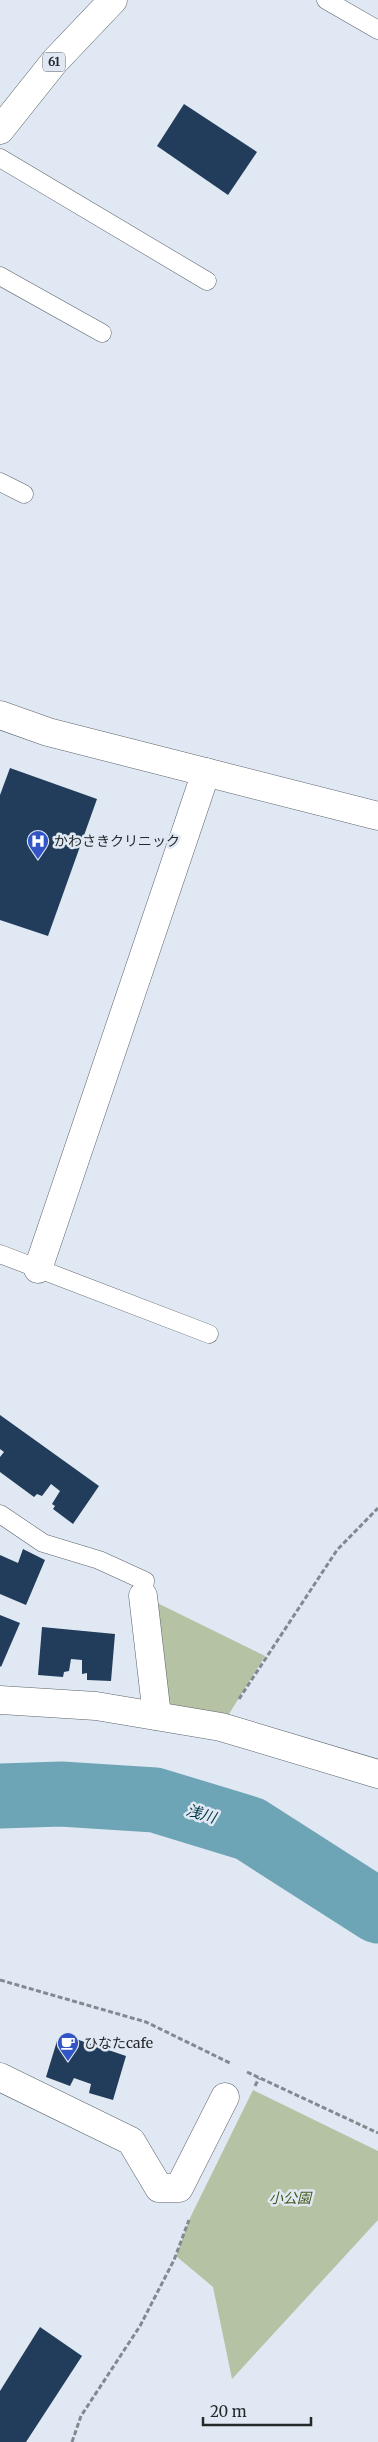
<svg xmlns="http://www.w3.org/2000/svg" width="378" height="2442" font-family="Merriweather,'Noto Sans JP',serif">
<rect width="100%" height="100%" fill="#e0e9f3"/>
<g fill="#b5c3a4">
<path d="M143,1596L265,1656L221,1727L157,1716Z"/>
<path d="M253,2090L378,2151V2220L232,2379L213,2287L176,2256L190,2218Z"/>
</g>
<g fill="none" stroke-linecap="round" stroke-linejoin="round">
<path stroke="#6ea5b6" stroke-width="65" d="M0,1796L61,1794L155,1800L250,1829L378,1911"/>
</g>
<g fill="#213d5b">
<path d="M184,104L257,152L228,195L157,146Z"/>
<path d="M10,768L97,799L48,936L0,920V795Z"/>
<path d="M0,1415L99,1486L73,1524L53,1509L55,1506L52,1504L60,1491L51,1484L42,1496L37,1494L34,1497L0,1472V1457L4,1452L0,1449Z"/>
<path d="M23,1549L45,1560L26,1605L0,1594V1555L18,1563Z"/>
<path d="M0,1615L20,1623L1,1667L0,1666Z"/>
<path d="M42,1627L115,1634L111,1681L87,1680V1673L82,1674V1660L71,1659L69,1671L64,1672L63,1677L38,1675Z"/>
<path d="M64,2035L126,2056L113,2100L89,2093L91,2084L74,2078L70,2086L46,2077L57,2041L62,2042Z"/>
<path d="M40,2327L82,2356L26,2442H0V2391Z"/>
</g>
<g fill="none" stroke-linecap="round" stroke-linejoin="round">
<g stroke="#5c636c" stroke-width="19">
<g id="service">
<path d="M326,0L378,30"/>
<path d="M0,158L207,281"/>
<path d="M0,276L102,333"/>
<path d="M0,482L24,494"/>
<path d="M0,1254L209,1334"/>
<path d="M0,1514L43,1543L99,1560L145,1581L143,1596"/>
</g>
</g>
<g stroke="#5c636c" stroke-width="29">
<g id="minor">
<path d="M38,1269L206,772"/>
<path d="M143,1596L157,1716"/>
<path d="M0,1700L96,1706L221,1727L378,1774"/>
<path d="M0,2077L131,2141L159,2188H179L225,2097"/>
</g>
</g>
<g stroke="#5c636c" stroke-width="29">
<path id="tertiary" d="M0,715L48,732L378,816"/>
</g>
<g stroke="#5c636c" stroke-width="29">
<path id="primary" d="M0,130L55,61L113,0"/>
</g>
<g stroke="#82898f" stroke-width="3" stroke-dasharray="5 2.5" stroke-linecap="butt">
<path d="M239,1699L337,1550L378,1508"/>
<path d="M0,1980L146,2022L230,2063"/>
<path d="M247,2072L378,2133"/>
<path d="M255,2086L259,2078"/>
<path d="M72,2442L81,2416L140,2326L174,2260L189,2220"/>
</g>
<use href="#service" stroke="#fff" stroke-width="18"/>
<use href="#minor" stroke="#fff" stroke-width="28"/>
<use href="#tertiary" stroke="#fff" stroke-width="28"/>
<use href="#primary" stroke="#fff" stroke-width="28"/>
</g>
<defs>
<g id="hospital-pin" transform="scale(1.125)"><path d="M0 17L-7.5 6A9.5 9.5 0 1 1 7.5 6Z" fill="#3254c5" stroke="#e0e9f3"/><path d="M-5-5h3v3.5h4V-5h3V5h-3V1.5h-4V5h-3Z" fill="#fff"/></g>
<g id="cafe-pin" transform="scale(1.125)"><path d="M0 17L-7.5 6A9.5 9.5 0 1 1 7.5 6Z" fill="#3254c5" stroke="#e0e9f3"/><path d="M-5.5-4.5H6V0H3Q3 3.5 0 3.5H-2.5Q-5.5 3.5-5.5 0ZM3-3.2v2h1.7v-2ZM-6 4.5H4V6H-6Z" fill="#fff"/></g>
</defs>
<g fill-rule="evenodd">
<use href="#hospital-pin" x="38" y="841"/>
<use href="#cafe-pin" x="68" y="2043"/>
</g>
<g text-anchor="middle" stroke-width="5" stroke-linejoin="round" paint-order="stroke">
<rect fill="#e0e9f3" stroke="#5c6267" stroke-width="1" x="43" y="52.5" width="22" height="19" rx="4"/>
<g font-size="12" font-weight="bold" fill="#24282b">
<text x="54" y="66">61</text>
</g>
<g font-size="14" fill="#24282b" stroke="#e0e9f3" text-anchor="start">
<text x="54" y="846">かわさきクリニック</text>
<text x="84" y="2048">ひなたcafe</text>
</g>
<g font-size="14" font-style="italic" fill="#425818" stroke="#e0e9f3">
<text x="290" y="2203">小公園</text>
</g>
<g font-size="15" font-style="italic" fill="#033946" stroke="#e0e9f3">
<text transform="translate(201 1814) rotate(17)" y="5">浅川</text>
</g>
</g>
<path d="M203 2417v8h108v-8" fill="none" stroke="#24282b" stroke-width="2.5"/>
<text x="210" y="2417" font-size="15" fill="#24282b" stroke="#e0e9f3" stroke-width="4" paint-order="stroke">20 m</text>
</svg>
